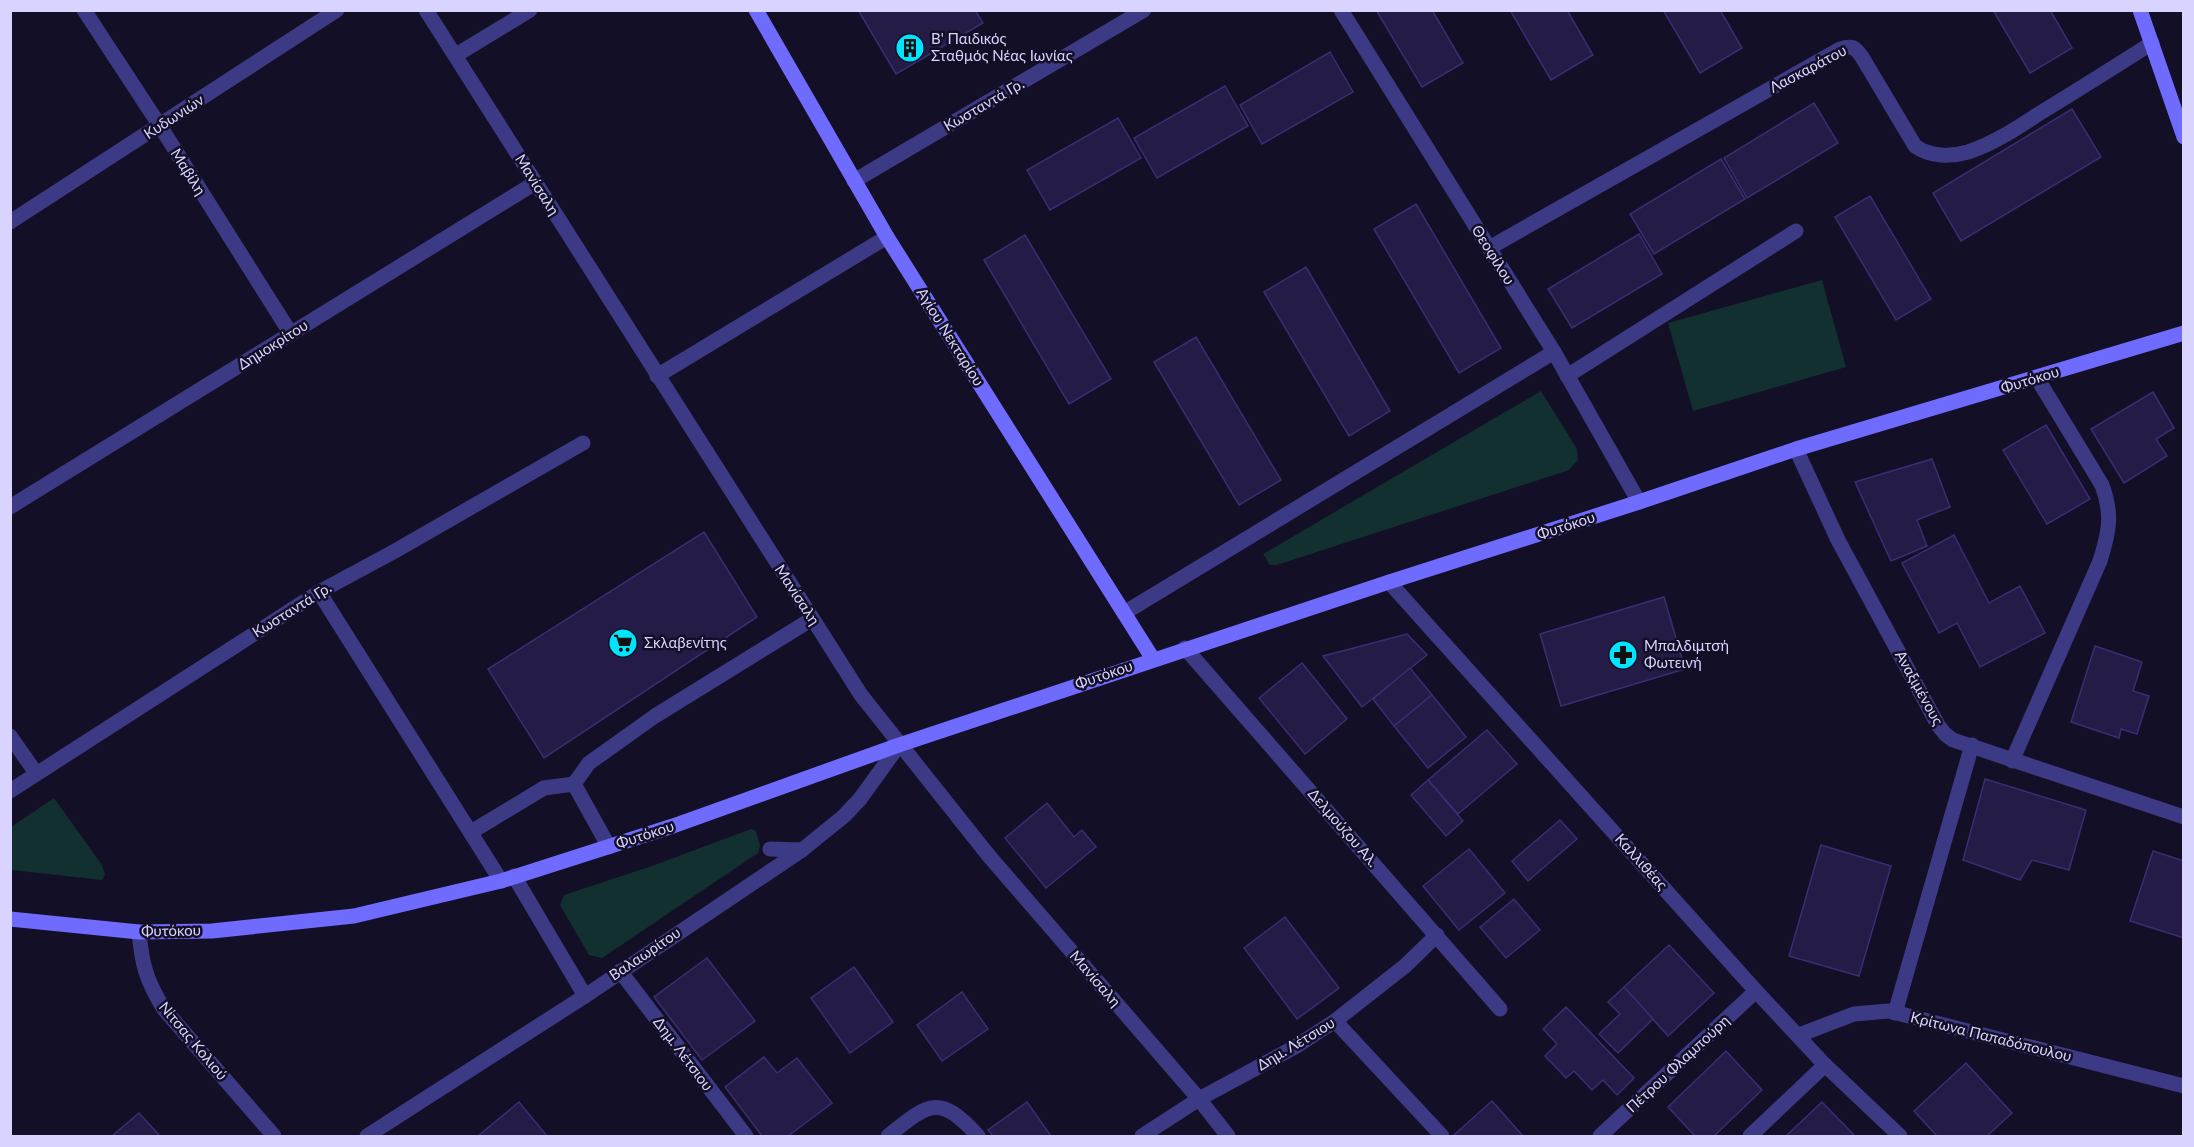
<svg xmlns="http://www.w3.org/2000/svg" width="2194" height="1147" font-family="Lato,sans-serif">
<rect width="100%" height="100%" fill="#130f26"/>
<g fill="#12302f">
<path d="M1822,280L1846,367L1693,411L1668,323Z"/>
<path d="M1541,391L1577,449L1578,460L1569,470L1277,565H1270L1263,554Z"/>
<path d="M54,798L102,865L105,875L102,880L11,870V827Z"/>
<path d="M751,829L756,831L760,846L758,853L602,958L589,955L560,905L564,895L652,866Z"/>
</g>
<g fill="#241b47" stroke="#3b2d73" stroke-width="1.5">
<path d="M858,10H979L976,12L983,23L896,74Z"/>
<path d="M1376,10H1432L1463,63L1422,87Z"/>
<path d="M1510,10H1567L1593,55L1551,80Z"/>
<path d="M1663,10H1720L1742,48L1700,73Z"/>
<path d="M1993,10H2050L2072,48L2030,73Z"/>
<path d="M1330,52L1353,92L1262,144L1240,105Z"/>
<path d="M1225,86L1248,126L1157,178L1134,138Z"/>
<path d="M1814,103L1838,143L1747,198L1724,158Z"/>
<path d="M2072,109L2101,157L1961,241L1933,193Z"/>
<path d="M1118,118L1141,158L1050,210L1027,170Z"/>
<path d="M1721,159L1745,199L1654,254L1630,214Z"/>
<path d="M1870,196L1931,299L1896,320L1835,217Z"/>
<path d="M1416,204L1501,348L1459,373L1374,229Z"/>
<path d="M1639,234L1662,274L1572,328L1548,289Z"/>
<path d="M1025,235L1111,379L1069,404L984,260Z"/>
<path d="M1306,267L1390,411L1349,436L1264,292Z"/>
<path d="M1196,337L1281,480L1239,505L1154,362Z"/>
<path d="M2153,392L2174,428L2156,439L2167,456L2124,483L2091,429Z"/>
<path d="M2046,425L2090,499L2047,524L2003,450Z"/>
<path d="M1932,459L1950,507L1917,520L1927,546L1891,561L1855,482Z"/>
<path d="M704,532L757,617L544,758L488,669Z"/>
<path d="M1954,535L1989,603L2020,586L2045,633L1980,667L1957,623L1939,633L1902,563Z"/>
<path d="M1664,597L1685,669L1561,706L1540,634Z"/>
<path d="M1407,634L1427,655L1362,707L1323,656Z"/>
<path d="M2095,646L2142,662L2133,691L2149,696L2137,734L2121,729L2119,738L2071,722Z"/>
<path d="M1302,663L1347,719L1305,754L1259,698Z"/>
<path d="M1410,668L1432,695L1394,726L1373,699Z"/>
<path d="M1432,695L1466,737L1428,768L1394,726Z"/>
<path d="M1487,730L1517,764L1458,814L1428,780Z"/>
<path d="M1985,779L2086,810L2069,870L2032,860L2020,880L1963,860Z"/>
<path d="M1428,780L1463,821L1446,836L1411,795Z"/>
<path d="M1047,803L1074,837L1082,830L1096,847L1046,888L1005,838Z"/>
<path d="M1560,820L1577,839L1528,881L1512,861Z"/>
<path d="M1821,845L1891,866L1859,976L1789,956Z"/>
<path d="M1469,849L1505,893L1459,930L1423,886Z"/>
<path d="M2153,851L2184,861V938L2130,921Z"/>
<path d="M1514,899L1540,930L1506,958L1480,927Z"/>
<path d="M1285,917L1339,988L1297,1019L1244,948Z"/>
<path d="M1669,945L1714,993L1668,1036L1624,987Z"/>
<path d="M707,958L755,1021L702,1060L654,997Z"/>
<path d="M854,967L893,1022L850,1053L811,998Z"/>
<path d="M1624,987L1653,1019L1618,1053L1599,1034L1620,1014L1608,1002Z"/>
<path d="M962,992L988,1029L942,1061L917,1025Z"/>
<path d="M1566,1007L1634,1078L1617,1095L1603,1080L1592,1090L1574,1071L1566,1078L1545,1056L1557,1044L1543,1029Z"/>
<path d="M1726,1051L1762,1090L1714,1136H1695L1668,1107Z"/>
<path d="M764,1057L777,1073L797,1058L832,1103L788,1136H762L725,1087Z"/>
<path d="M1966,1063L2012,1113L1987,1136H1937L1914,1111Z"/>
<path d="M1492,1101L1523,1136H1455L1454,1135Z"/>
<path d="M519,1102L547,1136H478Z"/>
<path d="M1027,1102L1051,1136H993L988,1130Z"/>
<path d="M1822,1102L1855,1136H1786Z"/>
<path d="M139,1113L160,1136H112Z"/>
</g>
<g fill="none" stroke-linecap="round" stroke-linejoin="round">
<g stroke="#3d3a85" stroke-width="15">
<path d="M471,832L544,788L574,784"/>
<path d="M609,847L574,784L589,763L655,716L812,619"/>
</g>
<g stroke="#3d3a85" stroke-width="15">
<path d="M84,10L160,126L291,334"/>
<path d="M426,10L861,695L989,856L1199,1099L1228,1136"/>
<path d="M1341,10L1554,352L1639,502"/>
<path d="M456,55L530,10"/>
<path d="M854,181L1144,10"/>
<path d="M10,222L337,10"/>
<path d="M1489,248L1840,49C1852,45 1855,47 1862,57L1915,146C1930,157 1951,157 1968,152C1996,143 2021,125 2045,110C2081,88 2116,66 2152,43"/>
<path d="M657,376L887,237"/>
<path d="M1567,376L1796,231"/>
<path d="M1796,449L1838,540L1938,725L1945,734L1953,740L2184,817"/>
<path d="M10,507L535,183"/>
<path d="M1389,582L1756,991L1825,1065L1900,1136"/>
<path d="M319,592L501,881"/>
<path d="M1124,613L1554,352"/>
<path d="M1185,648L1500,1009"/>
<path d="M10,736L36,773"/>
<path d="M2012,761L2100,561C2109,532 2113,515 2102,485L2037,378"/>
<path d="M10,791L319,592L395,551L583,443"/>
<path d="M770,849L802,850"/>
<path d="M514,876L585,996"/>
<path d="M139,932C142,965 146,979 163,1008L274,1136"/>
<path d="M620,971L746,1136"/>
<path d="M1895,1013L1972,745"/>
<path d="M1335,1021L1442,1136"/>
<path d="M1799,1035L1854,1014L1889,1011L2184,1086"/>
<path d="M367,1136L585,996L802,850L844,816L860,799L899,745"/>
<path d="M888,1136C929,1103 939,1093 978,1136"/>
<path d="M1142,1136L1199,1099L1295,1047L1335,1021L1405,966L1437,935"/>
<path d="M1600,1136L1756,991"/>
<path d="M1750,1136L1825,1065"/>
</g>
<g stroke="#6f6bff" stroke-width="15">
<path d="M756,10L887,237L1153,659"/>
<path d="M2140,10L2184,137"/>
<path d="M10,919L139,932L212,931L354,916L501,881L673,826L899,745L1389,582L1639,502L1796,449L2184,333"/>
</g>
</g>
<defs>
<g id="building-disc" transform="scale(1.5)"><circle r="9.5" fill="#00e5ff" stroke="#130f26"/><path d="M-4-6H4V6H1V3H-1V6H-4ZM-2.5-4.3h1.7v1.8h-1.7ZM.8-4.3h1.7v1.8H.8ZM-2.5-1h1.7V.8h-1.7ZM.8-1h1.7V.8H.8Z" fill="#111"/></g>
<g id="supermarket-disc" transform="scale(1.5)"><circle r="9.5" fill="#00e5ff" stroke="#130f26"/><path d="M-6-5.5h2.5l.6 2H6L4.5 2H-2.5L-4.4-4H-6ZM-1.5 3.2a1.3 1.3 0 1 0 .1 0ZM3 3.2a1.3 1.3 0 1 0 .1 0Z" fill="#111"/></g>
<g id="pharmacy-disc" transform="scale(1.5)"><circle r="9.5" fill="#00e5ff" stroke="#130f26"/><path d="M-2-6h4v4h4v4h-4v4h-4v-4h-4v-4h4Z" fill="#111"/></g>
</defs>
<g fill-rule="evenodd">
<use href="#building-disc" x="910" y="48"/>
<use href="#supermarket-disc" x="623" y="643"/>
<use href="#pharmacy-disc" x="1623" y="655"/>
</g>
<g text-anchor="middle" stroke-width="5" stroke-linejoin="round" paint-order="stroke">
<g font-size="15" fill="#d9d4ff" stroke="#130f26" text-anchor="start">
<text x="931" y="44">Β' Παιδικός<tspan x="931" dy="17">Σταθμός Νέας Ιωνίας</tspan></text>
<text x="644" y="648">Σκλαβενίτης</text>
<text x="1644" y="651">Μπαλδιμτσή<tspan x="1644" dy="17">Φωτεινή</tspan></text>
</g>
<g font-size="15" fill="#d9d4ff" stroke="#130f26">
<text transform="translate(1808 69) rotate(-28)" y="5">Λασκαράτου</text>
<text transform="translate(984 105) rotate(-30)" y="5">Κωσταντά Γρ.</text>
<text transform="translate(174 117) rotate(-33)" y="5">Κυδωνιών</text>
<text transform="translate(188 172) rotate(58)" y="5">Μαβίλη</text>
<text transform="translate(537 185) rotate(58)" y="5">Μανίσαλη</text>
<text transform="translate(1493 255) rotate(58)" y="5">Θεοφίλου</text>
<text transform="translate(950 337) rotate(58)" y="5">Αγίου Νεκταρίου</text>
<text transform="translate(273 345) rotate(-32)" y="5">Δημοκρίτου</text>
<text transform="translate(2030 380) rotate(-17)" y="5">Φυτόκου</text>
<text transform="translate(1566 526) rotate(-18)" y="5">Φυτόκου</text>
<text transform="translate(797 595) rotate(57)" y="5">Μανίσαλη</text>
<text transform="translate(292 610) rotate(-32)" y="5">Κωσταντά Γρ.</text>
<text transform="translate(1104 675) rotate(-19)" y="5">Φυτόκου</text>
<text transform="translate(1919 688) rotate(61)" y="5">Αναξιμένους</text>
<text transform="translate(1343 828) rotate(49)" y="5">Δελμούζου Αλ.</text>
<text transform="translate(645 835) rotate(-18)" y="5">Φυτόκου</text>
<text transform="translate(1641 862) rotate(48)" y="5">Καλλιθέας</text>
<text transform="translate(171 931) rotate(-1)" y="5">Φυτόκου</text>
<text transform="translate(645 954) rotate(-34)" y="5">Βαλαωρίτου</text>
<text transform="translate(1095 979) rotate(49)" y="5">Μανίσαλη</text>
<text transform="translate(1991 1037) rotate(14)" y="5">Κρίτωνα Παπαδόπουλου</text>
<text transform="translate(193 1041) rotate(50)" y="5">Νίτσας Κολιού</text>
<text transform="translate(1296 1044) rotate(-31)" y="5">Δημ. Λέτσιου</text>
<text transform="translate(683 1054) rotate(53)" y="5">Δημ. Λέτσιου</text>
<text transform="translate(1678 1064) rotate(-43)" y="5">Πέτρου Φλαμπούρη</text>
</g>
</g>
<rect width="2194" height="1147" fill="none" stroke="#d9d4ff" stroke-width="24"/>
</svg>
